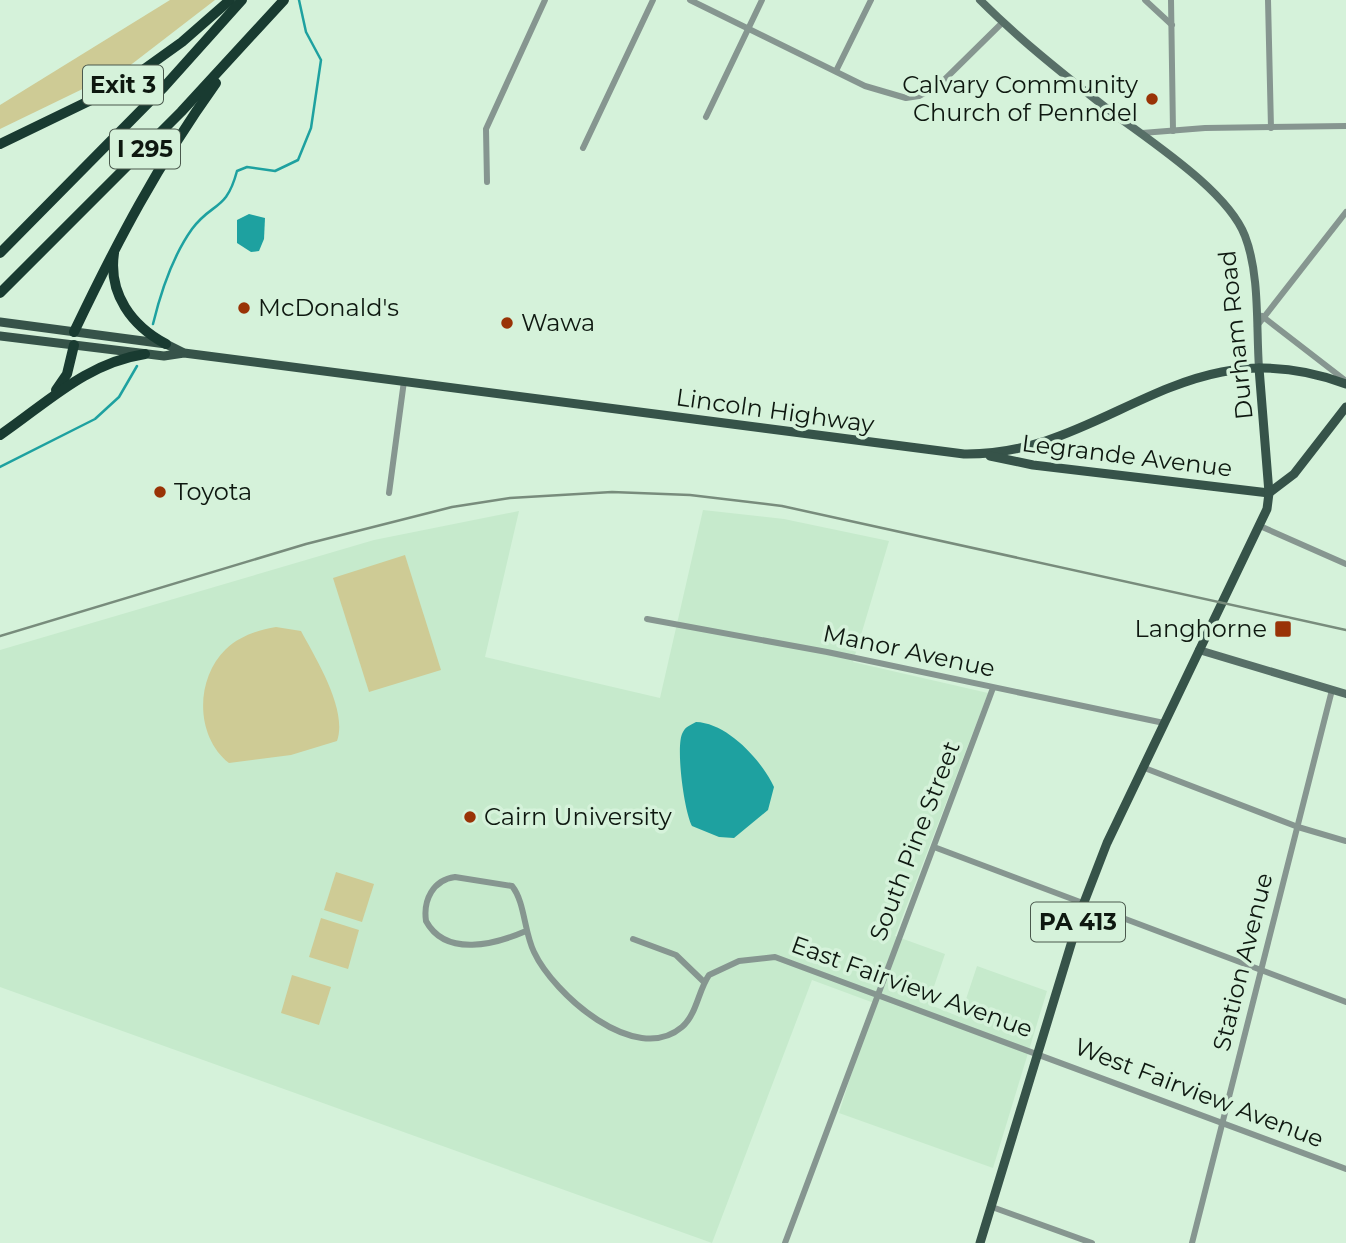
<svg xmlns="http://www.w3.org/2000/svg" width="1346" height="1243" font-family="Montserrat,sans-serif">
<rect width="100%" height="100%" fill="#d5f2da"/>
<path fill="#c6eacc" d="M703,510L784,519L889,541L853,662L988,693L895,936L945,954L928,1004L960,1017L977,966L1047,991L993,1168L839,1113L874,1003L812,980L712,1243L0,987V650L374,540L519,511L485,657L660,698Z"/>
<g fill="#cecb95">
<path d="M170,0H215L128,67L0,129V105Z"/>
<path d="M405,555L441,670L369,692L333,578Z"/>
<path d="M276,627L301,631C316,659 348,710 337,741L291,755L229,763C195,736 195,679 226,649C240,636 258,630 276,627Z"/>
<path d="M336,872L374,884L362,922L324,910Z"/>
<path d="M321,918L359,930L348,969L309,957Z"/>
<path d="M292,975L331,987L319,1025L281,1013Z"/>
</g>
<g fill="#1ea1a0">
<path d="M249,214L265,218L264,239L259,251L251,252L237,243V220Z"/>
<path d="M696,722C728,723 762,761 774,787L768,810L734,838L719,837L692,826C684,811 675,744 683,732C686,726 691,725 696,722Z"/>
</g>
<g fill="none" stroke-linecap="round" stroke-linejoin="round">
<g stroke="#1ea1a0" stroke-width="2.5">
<path d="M153,324C161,291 172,257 192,229C213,201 226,212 237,171L247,167L275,171L298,160L311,128L321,60L306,32L299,0"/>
<path d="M0,467L95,419L119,397L137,366"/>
</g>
<g stroke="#869690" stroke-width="6">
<path d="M690,0L865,86L906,98L919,96L939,85L1003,22"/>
<path d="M1145,0L1172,25"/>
<path d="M1171,0L1173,131"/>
<path d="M1268,0L1271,128"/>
<path d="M836,71L871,0"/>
<path d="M706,117L762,0"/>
<path d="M1142,133L1205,128L1346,126"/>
<path d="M583,148L653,0"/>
<path d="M487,182L486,129L545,0"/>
<path d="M1262,316L1346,381"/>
<path d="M1257,326L1346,212"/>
<path d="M389,493L404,381"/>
<path d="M1260,526L1346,564"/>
<path d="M647,619L827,652L1164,723"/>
<path d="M1142,767L1298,827L1346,841"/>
<path d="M934,847L1346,1002"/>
<path d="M526,931C496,944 446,958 426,921C423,900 433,880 455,877L512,886C525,902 524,932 534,952C553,993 635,1067 682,1027C697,1014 698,991 709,975L739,961L775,957L1346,1169"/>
<path d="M633,939L676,955L704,982"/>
<path d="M992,1207L1092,1243"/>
<path d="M785,1243L993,688"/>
<path d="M1192,1243L1332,690"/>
</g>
<g stroke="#576f67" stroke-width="8">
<path d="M980,0C1019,39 1062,73 1105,107C1145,138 1227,189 1245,236C1260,275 1256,326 1259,368"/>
<path d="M1199,650L1346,694"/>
</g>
<g stroke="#365349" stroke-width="9">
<path d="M0,322L166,344L182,352"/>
<path d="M0,336L164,356L184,353L964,454C1108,456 1183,323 1346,384"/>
<path d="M990,456L1033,465L1269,493"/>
<path d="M1269,493L1294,474L1346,407"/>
<path d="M980,1243L1083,905L1107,843L1267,509L1269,493L1259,368"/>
</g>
<g stroke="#193b31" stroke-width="10">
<path d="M0,144L122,85L182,42L230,0"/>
<path d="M0,253L164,87L242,0"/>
<path d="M114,253C108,294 132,326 166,344"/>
<path d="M0,293L181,112L284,0"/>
<path d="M74,332C117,242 158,164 216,83"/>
<path d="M56,390L67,374L74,345"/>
<path d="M0,435C47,403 86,363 145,354"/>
</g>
<path stroke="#788c7c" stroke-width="2.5" d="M0,636L306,544L452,507L510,498L612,492L690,495L782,506L1346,630"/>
</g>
<g fill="#993306" stroke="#d5f2da" stroke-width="2.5">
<circle cx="1152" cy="99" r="7"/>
<circle cx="244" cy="308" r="7"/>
<circle cx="507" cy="323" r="7"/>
<circle cx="160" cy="492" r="7"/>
<rect x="1274" y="620" width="18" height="18" rx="3.5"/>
<circle cx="470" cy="817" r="7"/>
</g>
<g text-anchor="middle" stroke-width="7" stroke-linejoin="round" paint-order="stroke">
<g fill="#d5f2da" stroke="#4a594d" stroke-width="2">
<rect x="83" y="65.5" width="80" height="39" rx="5"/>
<rect x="110" y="129.5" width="70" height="39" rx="5"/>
<rect x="1031" y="902.5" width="94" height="39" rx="5"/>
</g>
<g font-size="23" font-weight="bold" fill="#0e1810">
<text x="123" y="93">Exit 3</text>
<text x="145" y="157">I 295</text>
<text x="1078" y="930">PA 413</text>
</g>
<g font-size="24" fill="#0e1810" stroke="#d5f2da" text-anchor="start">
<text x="1138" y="93" text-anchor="end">Calvary Community<tspan x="1138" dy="28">Church of Penndel</tspan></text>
<text x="258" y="316">McDonald's</text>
<text x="521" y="331">Wawa</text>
<text x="174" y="500">Toyota</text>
<text x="1267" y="637" text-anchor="end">Langhorne</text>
<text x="484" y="825">Cairn University</text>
</g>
<g font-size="24" fill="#0e1810" stroke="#d5f2da">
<text transform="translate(1236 335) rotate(-96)" y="8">Durham Road</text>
<text transform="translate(775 411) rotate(8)" y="8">Lincoln Highway</text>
<text transform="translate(1127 456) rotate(7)" y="8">Legrande Avenue</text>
<text transform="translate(909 651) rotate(12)" y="8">Manor Avenue</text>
<text transform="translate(915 841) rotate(-69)" y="8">South Pine Street</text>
<text transform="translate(1243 962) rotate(-76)" y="8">Station Avenue</text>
<text transform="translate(912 987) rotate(20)" y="8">East Fairview Avenue</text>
<text transform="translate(1199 1093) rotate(21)" y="8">West Fairview Avenue</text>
</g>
</g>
</svg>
